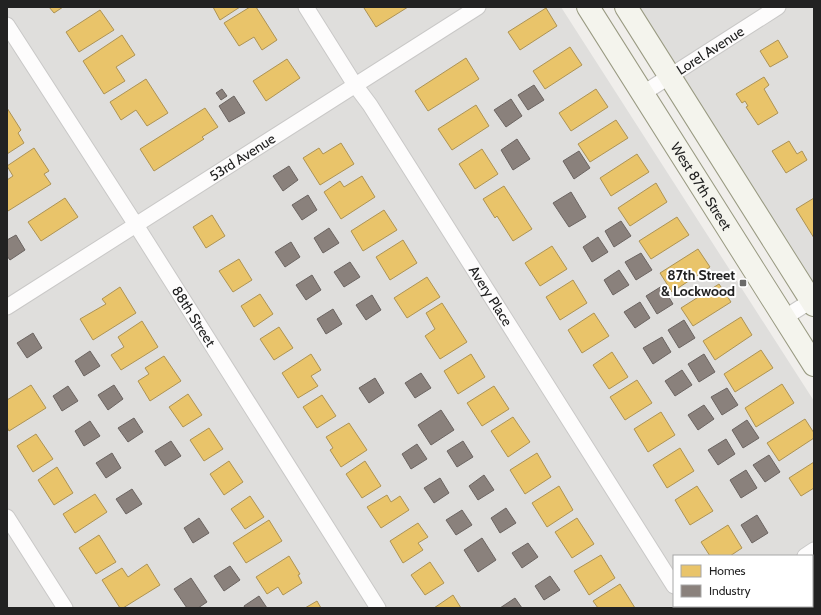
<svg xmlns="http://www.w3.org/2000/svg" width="821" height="615" font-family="Cabin,sans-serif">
<rect width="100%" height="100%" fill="#f0eeeb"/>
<g fill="#dfdedc" fill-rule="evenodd">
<path d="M7,7H561L814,401V608H7ZM674,556H812V606H674Z"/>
<path d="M633,7H814V292Z"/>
</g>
<g fill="#e9c46a" stroke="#ad9354">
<path d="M49,7H63L54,13Z"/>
<path d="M213,7H240L220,20Z"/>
<path d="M250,7H256L277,40L262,50L254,37L239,46L224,23Z"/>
<path d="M365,7H408L376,27L364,8Z"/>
<path d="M546,8L557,26L520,50L508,32Z"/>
<path d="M100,10L114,30L79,52L66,32Z"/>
<path d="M122,35L135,55L116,67L125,81L104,94L83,61Z"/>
<path d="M778,40L788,57L770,67L760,51Z"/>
<path d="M570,47L582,65L545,89L533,71Z"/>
<path d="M466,58L479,79L428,111L415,91Z"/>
<path d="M287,59L300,78L266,101L253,81Z"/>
<path d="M764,77L769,85L764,89L778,113L758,125L746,107L748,106L745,101L742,103L736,94Z"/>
<path d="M146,79L168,113L147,126L136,110L121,120L110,102Z"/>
<path d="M596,89L608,107L571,131L559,113Z"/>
<path d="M476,105L489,126L452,150L438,129Z"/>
<path d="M7,108L21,130L18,133L24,143L7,154Z"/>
<path d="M205,108L218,127L202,137L204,139L154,171L140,149Z"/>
<path d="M616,120L628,138L590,162L578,144Z"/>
<path d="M789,141L797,154L802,151L807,160L786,173L772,151Z"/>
<path d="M341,143L354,164L320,185L303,158L319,148L323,154Z"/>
<path d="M34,148L49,171L44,174L51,184L8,211L7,209V180L13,176L7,166Z"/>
<path d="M482,149L498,174L475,189L459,164Z"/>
<path d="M637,154L649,172L611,196L600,178Z"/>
<path d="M362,176L375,197L341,219L324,192L340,181L344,187Z"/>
<path d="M656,183L667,202L630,226L618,208Z"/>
<path d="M504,186L532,229L513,241L497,216L495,218L483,199Z"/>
<path d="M65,198L78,217L41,241L28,222Z"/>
<path d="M814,198V238L796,209Z"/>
<path d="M384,210L397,230L363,251L351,231Z"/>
<path d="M212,215L225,236L206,248L193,227Z"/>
<path d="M677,217L689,235L651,259L639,241Z"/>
<path d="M403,240L417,263L390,280L376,257Z"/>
<path d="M552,246L567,269L540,286L525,263Z"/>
<path d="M698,249L710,267L672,292L660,273Z"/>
<path d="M239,259L252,280L233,292L219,271Z"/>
<path d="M427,277L440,297L407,318L394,298Z"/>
<path d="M573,280L587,303L560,320L546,297Z"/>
<path d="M719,284L731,302L693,326L681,308Z"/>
<path d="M120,287L136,313L93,340L80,319L106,304L102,299Z"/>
<path d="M260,294L273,314L254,327L241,306Z"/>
<path d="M442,303L467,342L440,359L425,336L435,329L426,313Z"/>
<path d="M594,313L609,336L582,353L568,330Z"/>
<path d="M741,317L752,335L715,360L703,341Z"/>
<path d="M142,321L158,347L121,370L111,355L124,347L118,337Z"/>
<path d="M279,327L293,348L274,360L260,339Z"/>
<path d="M761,350L773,368L735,392L724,374Z"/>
<path d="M612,352L628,377L609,389L593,365Z"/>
<path d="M311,354L321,370L311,376L318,386L298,398L282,373Z"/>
<path d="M471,354L485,377L458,394L444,371Z"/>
<path d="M164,356L181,381L150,401L138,381L149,374L145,368Z"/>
<path d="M637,380L652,403L625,420L610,397Z"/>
<path d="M782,384L794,403L756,427L745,408Z"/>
<path d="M31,385L46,408L9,431L7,427V400Z"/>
<path d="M494,386L509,409L482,426L467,403Z"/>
<path d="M188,394L202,415L183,427L169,407Z"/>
<path d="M322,395L336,416L317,428L303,407Z"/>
<path d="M661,412L675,435L648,452L634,429Z"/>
<path d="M513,417L530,442L508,457L491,431Z"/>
<path d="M805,419L814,433V438L779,461L767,443Z"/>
<path d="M349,423L367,450L341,467L330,450L333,448L326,437Z"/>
<path d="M209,428L223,449L204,461L190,440Z"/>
<path d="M36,434L53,459L33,472L17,446Z"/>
<path d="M680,448L694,471L667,488L653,465Z"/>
<path d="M537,453L551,477L525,494L510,470Z"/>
<path d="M229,461L243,482L224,495L210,474Z"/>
<path d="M365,461L381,486L362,498L346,474Z"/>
<path d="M814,462V488L801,496L789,478Z"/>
<path d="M57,467L73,493L54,505L38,480Z"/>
<path d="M559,486L573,510L547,527L532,503Z"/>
<path d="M697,486L713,511L690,525L675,500Z"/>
<path d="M95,494L107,512L75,533L63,514Z"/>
<path d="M387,495L391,502L400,496L409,510L381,528L367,507Z"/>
<path d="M250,496L264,517L245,529L231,509Z"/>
<path d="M577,518L594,544L572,558L555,532Z"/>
<path d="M269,520L282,541L246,563L233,543Z"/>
<path d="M418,523L428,537L418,543L423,550L403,563L390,541Z"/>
<path d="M728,525L742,548L730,556H710L701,542Z"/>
<path d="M99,535L116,562L96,574L79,548Z"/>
<path d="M601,555L615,578L589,595L574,571Z"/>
<path d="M289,556L300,574L298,575L302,583L283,595L278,587L267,594L256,577Z"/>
<path d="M430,562L444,583L425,595L411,575Z"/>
<path d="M147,564L160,585L123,608H120L102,580L122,568L128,577Z"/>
<path d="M620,584L635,608H598L593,601Z"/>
<path d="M453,595L461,608H434Z"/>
<path d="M317,601L321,608H305Z"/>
</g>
<g fill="#8a817c" stroke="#6b6461">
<path d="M534,85L544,100L528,110L518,95Z"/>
<path d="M222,89L227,96L221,100L216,93Z"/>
<path d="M234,96L245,113L229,122L219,106Z"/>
<path d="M511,99L522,116L506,127L494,110Z"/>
<path d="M517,139L530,159L513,170L501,150Z"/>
<path d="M579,151L590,168L574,179L563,161Z"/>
<path d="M289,166L298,180L283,191L273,176Z"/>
<path d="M571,192L586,217L569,227L553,203Z"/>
<path d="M308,195L317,210L302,220L292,205Z"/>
<path d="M621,221L631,236L614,247L605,231Z"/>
<path d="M329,228L339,243L323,253L314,238Z"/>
<path d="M16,235L25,250L10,260L7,256V240Z"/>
<path d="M598,237L608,252L592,262L583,247Z"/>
<path d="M291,242L300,257L285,267L275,252Z"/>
<path d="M641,253L652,270L636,280L625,262Z"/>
<path d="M350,262L360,277L344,287L334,272Z"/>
<path d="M619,270L629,285L613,295L604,280Z"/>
<path d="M312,275L321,290L306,300L296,285Z"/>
<path d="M662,286L673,304L657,314L646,296Z"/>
<path d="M372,295L381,310L366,320L356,305Z"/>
<path d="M640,302L650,318L635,328L624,312Z"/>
<path d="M333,309L342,324L326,334L317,319Z"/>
<path d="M684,320L695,338L679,348L668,330Z"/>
<path d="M33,333L42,348L27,358L17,343Z"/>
<path d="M662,337L671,352L653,364L643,348Z"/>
<path d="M90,351L100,366L84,376L75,361Z"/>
<path d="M704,354L715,372L699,382L688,364Z"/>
<path d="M682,370L692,385L675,396L665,381Z"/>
<path d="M421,373L431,388L415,398L405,383Z"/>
<path d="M375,378L384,393L369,403L359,388Z"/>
<path d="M114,385L123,399L108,410L98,395Z"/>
<path d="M68,386L78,401L62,411L53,396Z"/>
<path d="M727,388L738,405L722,415L711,397Z"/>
<path d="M704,405L714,419L698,430L688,415Z"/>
<path d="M441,410L454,430L431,445L418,425Z"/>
<path d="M134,418L143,432L128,442L118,428Z"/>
<path d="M747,420L759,438L743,448L732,430Z"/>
<path d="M90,421L100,436L84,446L75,431Z"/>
<path d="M726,439L735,454L718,465L708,450Z"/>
<path d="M171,441L181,456L165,466L155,451Z"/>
<path d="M463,441L473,457L457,467L447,451Z"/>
<path d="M417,444L427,459L411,469L402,454Z"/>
<path d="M112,453L121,468L106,478L96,463Z"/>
<path d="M769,455L780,472L765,482L753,465Z"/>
<path d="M746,470L757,488L741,498L730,480Z"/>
<path d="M484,475L494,490L478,500L469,486Z"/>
<path d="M440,478L449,493L434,503L424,488Z"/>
<path d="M132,489L142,504L126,514L116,499Z"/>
<path d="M506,508L516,523L500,533L491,518Z"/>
<path d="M462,510L472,525L456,535L446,520Z"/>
<path d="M757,515L768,533L752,543L741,525Z"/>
<path d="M199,518L209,533L193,543L184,528Z"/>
<path d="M482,538L496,560L478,572L464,550Z"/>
<path d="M528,543L538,557L522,568L512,553Z"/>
<path d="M230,566L240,580L224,591L214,576Z"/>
<path d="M550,576L560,590L544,600L535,586Z"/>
<path d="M191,578L207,602L198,608H187L174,589Z"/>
<path d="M259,596L267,608H245L244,606Z"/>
<path d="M515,598L522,608H500Z"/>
</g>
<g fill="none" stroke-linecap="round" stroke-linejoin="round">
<g stroke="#c9c8c7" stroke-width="17">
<g id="street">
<path id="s1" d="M306,7L355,85L370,105L674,586"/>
<path id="s2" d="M7,25L136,225L378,608"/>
<path id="s3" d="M642,94L778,7"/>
<path id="s4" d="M7,307L478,7"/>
<path d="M784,318L814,299"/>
<path d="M7,517L65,608"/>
<path d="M805,556L814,550"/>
<path d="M687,606L688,608"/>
<path d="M723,608L726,606"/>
</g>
</g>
<g stroke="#999a82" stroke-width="24">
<g id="secondary">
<path id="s5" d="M588,7L814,365"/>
<path d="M626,7L814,305"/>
</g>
</g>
<use href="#street" stroke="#fdfcfc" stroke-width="15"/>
<use href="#secondary" stroke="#f4f4ed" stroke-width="22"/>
</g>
<rect fill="#6a6968" stroke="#fff" stroke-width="1.5" x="739" y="279" width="8" height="8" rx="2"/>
<g text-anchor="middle" stroke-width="4" stroke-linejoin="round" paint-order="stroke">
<g font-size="14" fill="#222" stroke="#fff">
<text dy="5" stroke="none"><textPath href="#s3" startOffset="81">Lorel Avenue</textPath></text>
<text dy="5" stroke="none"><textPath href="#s4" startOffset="279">53rd Avenue</textPath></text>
<text dy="5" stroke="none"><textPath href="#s5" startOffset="212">West 87th Street</textPath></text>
<text dy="5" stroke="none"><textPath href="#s1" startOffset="343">Avery Place</textPath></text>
<text dy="5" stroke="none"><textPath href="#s2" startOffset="346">88th Street</textPath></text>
</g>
<g font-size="14" font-weight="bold" fill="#222" stroke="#fff" text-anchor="end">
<text x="735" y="280">87th Street<tspan x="735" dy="16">&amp; Lockwood</tspan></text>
</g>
</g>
<rect width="821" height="615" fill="none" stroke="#222222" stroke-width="16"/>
<rect x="673" y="555" width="140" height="52" fill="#ffffff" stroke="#a7a7a7"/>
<rect x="681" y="565" width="20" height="12" fill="#e9c46a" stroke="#a7a7a7"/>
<text x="709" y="575" font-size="12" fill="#222222">Homes</text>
<rect x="681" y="585" width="20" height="12" fill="#8a817c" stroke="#a7a7a7"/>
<text x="709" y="595" font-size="12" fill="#222222">Industry</text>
</svg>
